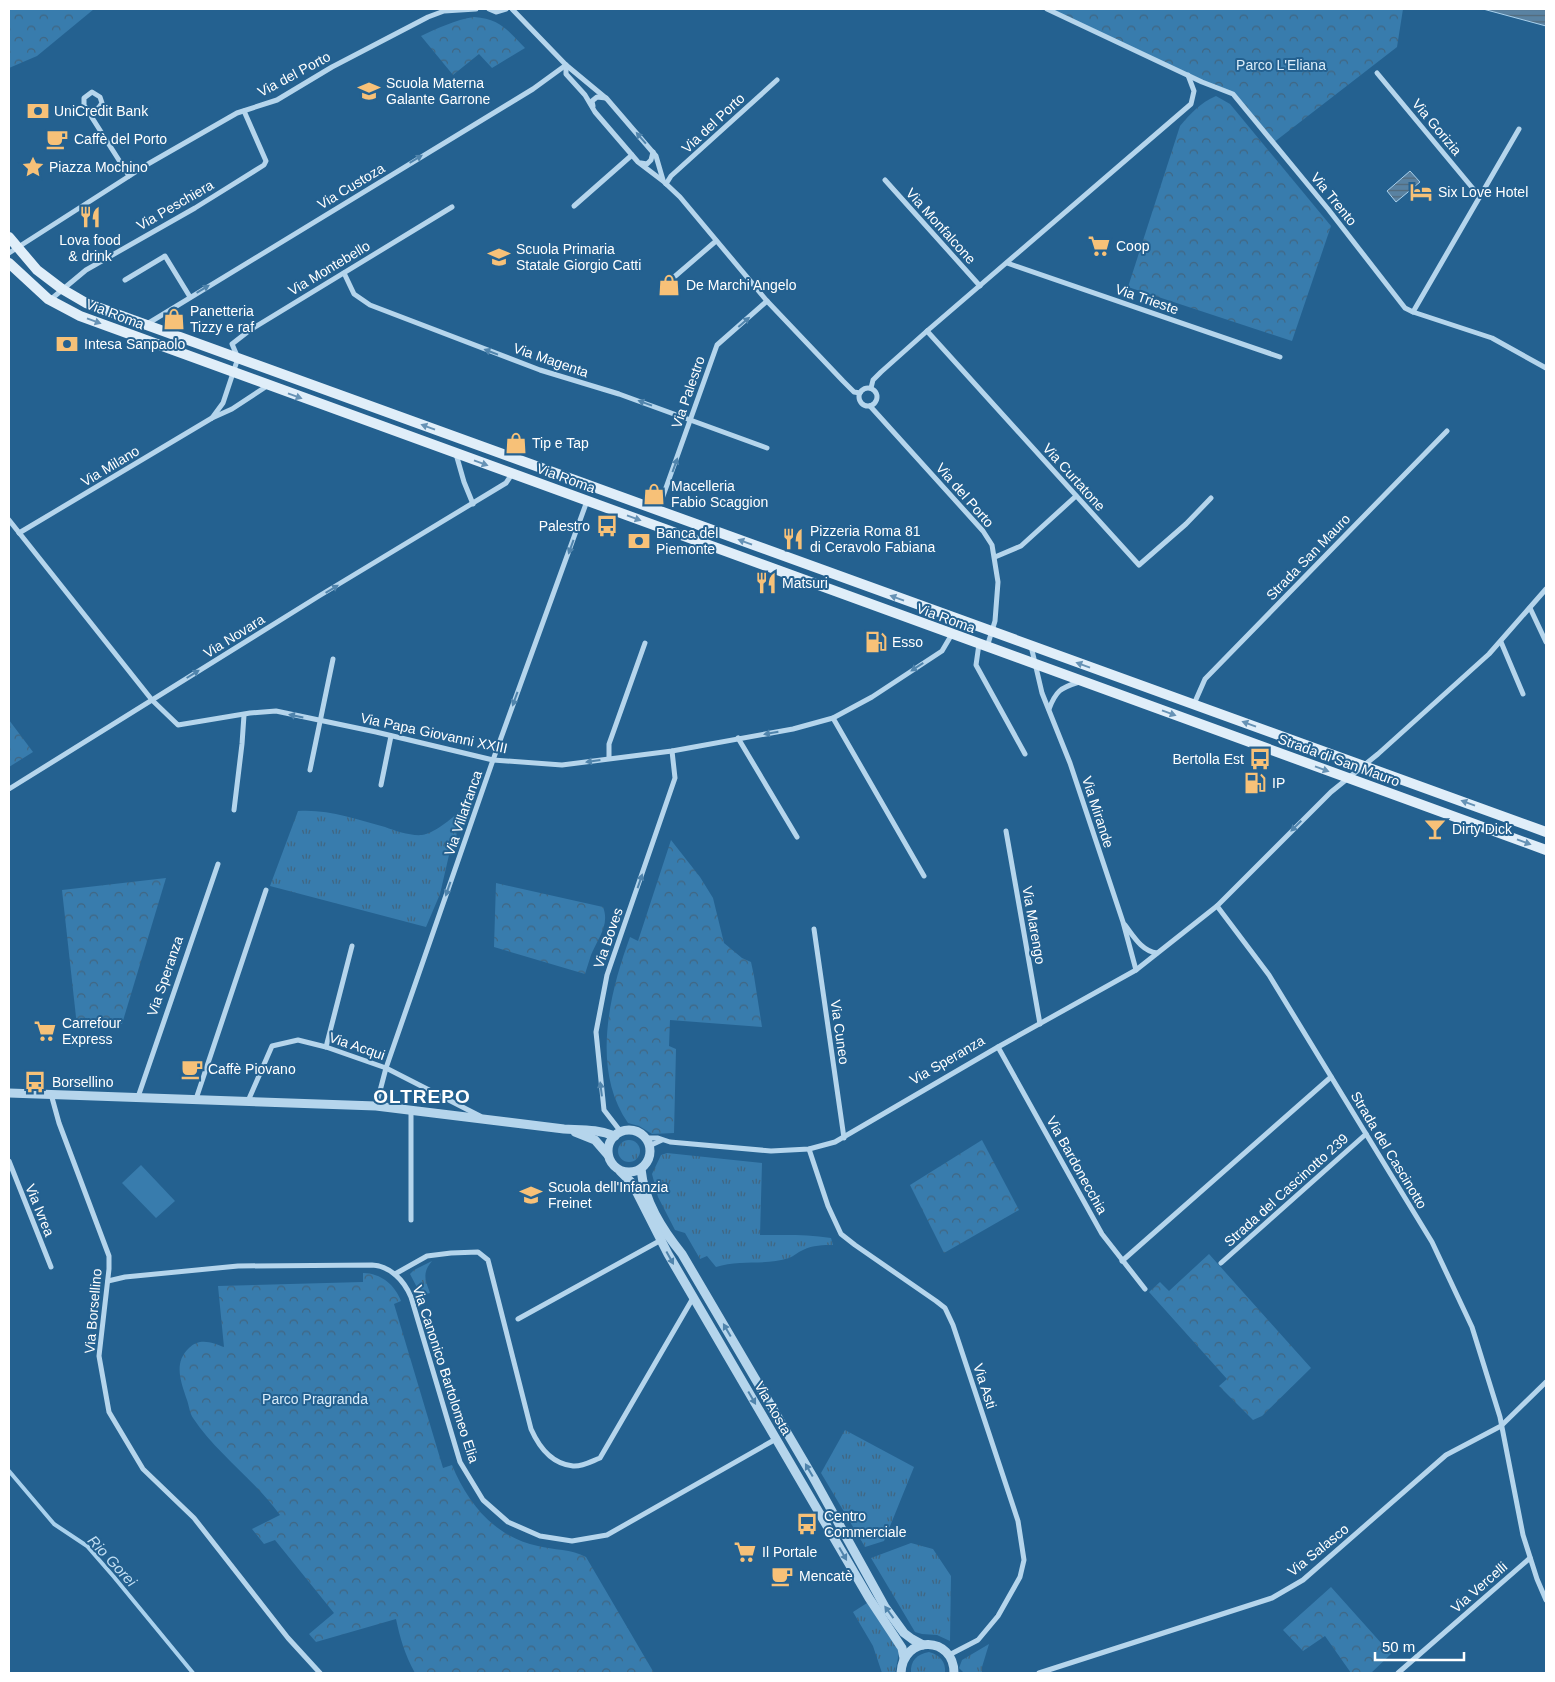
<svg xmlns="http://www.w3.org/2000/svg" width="1555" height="1682" font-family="Helvetica,sans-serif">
<defs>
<pattern id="grass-tufts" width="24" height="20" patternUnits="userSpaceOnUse" patternTransform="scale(1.25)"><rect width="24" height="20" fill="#387cad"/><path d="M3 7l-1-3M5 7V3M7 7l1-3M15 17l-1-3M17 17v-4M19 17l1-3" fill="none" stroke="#416681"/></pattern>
<pattern id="forest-crowns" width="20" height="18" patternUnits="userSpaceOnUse" patternTransform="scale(1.25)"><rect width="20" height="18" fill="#387cad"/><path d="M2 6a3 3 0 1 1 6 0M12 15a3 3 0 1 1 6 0" fill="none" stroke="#416681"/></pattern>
<pattern id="water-rules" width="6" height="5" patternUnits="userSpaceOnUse" patternTransform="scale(1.25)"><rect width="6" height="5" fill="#5982a2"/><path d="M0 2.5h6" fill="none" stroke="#536a7b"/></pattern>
</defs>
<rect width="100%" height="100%" fill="#246190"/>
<g fill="url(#grass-tufts)">
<path d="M464,808L467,809L460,815C459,826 455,835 456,846L449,855L440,894L426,927L270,886L298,811C328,809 356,819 385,827C396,831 410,836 422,835C436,833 454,816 464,808Z"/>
<circle cx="629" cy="1151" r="11"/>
<path d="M667,1153L762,1163L760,1235C785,1235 806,1234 831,1238L833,1245C823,1245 813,1245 803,1250C798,1252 794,1256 789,1258C766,1266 739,1259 716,1267L707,1256L700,1259L685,1233L675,1230L658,1197L652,1174L661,1155Z"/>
<path d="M432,1261C422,1273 425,1279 430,1293L421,1295L410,1274L414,1270Z"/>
<path d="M845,1430L914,1467L884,1541L865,1547L821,1473Z"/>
<path d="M911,1543L933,1549L951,1576L950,1641L937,1635L922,1634L915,1632L871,1558Z"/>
<path d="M867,1603L897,1647L899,1653L895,1673H882L873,1646L853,1612Z"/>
<path d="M989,1644L982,1667V1673L963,1672L959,1668L962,1660Z"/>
<path d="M929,1652C940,1655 946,1662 945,1673H911C910,1661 917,1654 929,1652Z"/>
</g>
<g fill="url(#forest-crowns)">
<path d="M9,9H94L37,56L9,68Z"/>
<path d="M1048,9H1403L1397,47L1273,143L1233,94Z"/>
<path d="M474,17C501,19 507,30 525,48L492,68L479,54L453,75L421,36C438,28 455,20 474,17Z"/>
<path d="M1216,96L1230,104L1331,226L1292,341L1128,287L1180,126C1191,113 1200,103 1216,96Z"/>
<path d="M9,720L33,752L9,767Z"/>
<path d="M671,840L700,877L713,898L724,943L742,958L751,962L754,976L762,1027L670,1020L669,1046L676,1049L674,1133L652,1134L639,1126L628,1123C591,1070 609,994 630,937L638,941Z"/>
<path d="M166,878L122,1024L77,1026L62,890Z"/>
<path d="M496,883L603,907C610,925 598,938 591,955C589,961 587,968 585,974L494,947Z"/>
<path d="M982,1140L1019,1210L944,1253L910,1185Z"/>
<path d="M1209,1254L1311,1368L1262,1416L1253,1420L1219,1386L1227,1379L1149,1292L1160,1282L1169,1291Z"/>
<path d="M363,1273C381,1273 395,1285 401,1301L394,1304L443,1468L452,1465C468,1504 495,1537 538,1546C553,1550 572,1549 586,1557L654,1673H415C405,1655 400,1638 396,1619L316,1642L309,1634L334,1613L275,1540L264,1544L252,1529L280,1515C255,1480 217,1454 193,1418C190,1414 189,1406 187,1400C181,1382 173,1363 189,1348C200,1337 213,1343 224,1347L218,1286L363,1282Z"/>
<path d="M1331,1587L1391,1654L1371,1673H1351L1325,1636L1303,1651L1283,1630Z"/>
</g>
<path fill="#387cad" d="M141,1165L175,1201L156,1218L122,1183Z"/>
<g fill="url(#water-rules)" stroke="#a9d1ed">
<path d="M1483,9H1546V26Z"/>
<path d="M1410,171L1420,182L1396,202L1387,191Z"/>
</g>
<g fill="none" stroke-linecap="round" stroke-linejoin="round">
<path stroke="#a9d1ed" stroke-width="4" d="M9,1471L54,1524L87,1546L114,1577L193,1673"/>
<g stroke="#b5d5ec" stroke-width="5">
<path d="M489,9L496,12L506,9"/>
<path d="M512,9L566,65L607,99L656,156L663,180"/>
<path d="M1047,9L1202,82L1233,94L1328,209L1405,308L1413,312L1519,129"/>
<path d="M566,65V74L585,95L595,112L638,162L663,181L680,197L767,301L843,381L854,392L860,393"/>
<path d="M1377,73L1480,197"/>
<path d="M593,106L592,101L597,97L606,98"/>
<path d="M88,111C95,111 98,110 102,103L100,97L92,92L84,98V105L129,176"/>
<path d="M641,163L647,164L651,160L653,152"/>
<path d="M885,180L980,286"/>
<path d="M666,184L671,176L777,80"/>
<path d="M574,206L632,155"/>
<path d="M9,253L148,164L237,113L277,100L332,67L428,17L444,11L476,9"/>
<path d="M1007,263L1280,357"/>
<path d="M344,273L354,294L370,305L540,370L619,394L767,448"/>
<path d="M673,278L716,241"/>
<path d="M125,280L165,256L190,297"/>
<path d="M50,300L86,270L195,208L264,165L266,161L244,111"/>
<path d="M1413,312L1492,338L1546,368"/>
<path d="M147,324L533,89L566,65"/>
<path d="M927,331L1139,565L1186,524L1211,498"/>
<circle cx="868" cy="397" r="9"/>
<path d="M871,388L873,380L881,372L927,331L1191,104L1194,91L1188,75"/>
<path d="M870,406L983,531L992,545L998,582L995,621L987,647"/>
<path d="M212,418L223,403L238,358L232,344L250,330L452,207"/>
<path d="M456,454L464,482L473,504"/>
<path d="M658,510L717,345L767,301"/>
<path d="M9,520L152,700L178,725L250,713L276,711L376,732L493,760L562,765L672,751L793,729L833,718L872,697L942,651L952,634"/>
<path d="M19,533L212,418L232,409L267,386"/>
<path d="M995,557L1021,546L1076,496"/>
<path d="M1530,608L1546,642"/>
<path d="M1501,642L1523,694"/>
<path d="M979,644L976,665L1025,754"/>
<path d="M1031,646L1042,693L1070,763L1123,922L1136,970"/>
<path d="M1194,704L1205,679L1447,431"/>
<path d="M1049,709C1056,691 1060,688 1079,682"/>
<path d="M833,718L924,876"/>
<path d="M738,738L797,837"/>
<path d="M609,758V744L645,643"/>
<path d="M310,770L333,659"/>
<path d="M381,785L391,736"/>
<path d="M9,789L319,596L506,483L512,474"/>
<path d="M234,810L242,744L244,715"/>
<path d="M1006,831L1040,1024"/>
<path d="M1217,906L1269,975L1432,1242L1472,1327L1500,1417L1523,1535L1537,1579L1546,1600"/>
<path d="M1125,925C1134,937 1142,951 1157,953"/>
<path d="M814,929L844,1138"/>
<path d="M326,1047L352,946"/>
<path d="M998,1047L1102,1234L1145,1289"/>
<path d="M51,1094L59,1123L109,1256V1269L99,1356L109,1412L143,1469L194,1518L288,1638L320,1673"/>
<path d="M138,1097L218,864"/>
<path d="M196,1099L266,890"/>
<path d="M248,1101L272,1046L298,1040L326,1047L386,1068L480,1116"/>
<path d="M376,1106L386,1068L493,760L587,501"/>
<path d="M411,1110V1220"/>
<path d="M621,1132L604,1110L596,1032L607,975L675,778L672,751"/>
<path d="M645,1138H658L670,1142L771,1151L809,1149L835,1142L998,1047L1136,970L1217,906L1331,792L1378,754L1489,654L1546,589"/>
<path d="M649,1146L662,1140"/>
<path d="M809,1149L828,1206L841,1234L855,1245L936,1301L945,1308L953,1325L1018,1521L1024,1560L1020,1577L998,1616L978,1640L949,1655"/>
<path d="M9,1161L51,1267"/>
<path d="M1122,1261L1331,1077"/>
<path d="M1221,1263L1366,1134"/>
<path d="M395,1274L427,1256L451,1253L478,1252L488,1260L531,1429C539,1447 552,1464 573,1466C582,1467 592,1461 600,1458L693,1298"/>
<path d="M108,1281L125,1277L238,1266L372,1265C390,1266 404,1280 411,1297L460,1462L483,1500L508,1522L540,1536L572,1541L607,1535L776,1439"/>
<path d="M518,1319L663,1239"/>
<path d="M1039,1673L1272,1598L1303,1580L1446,1455L1501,1426L1546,1382"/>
<path d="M1398,1673L1530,1558"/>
</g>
<g stroke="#b5d5ec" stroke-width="9">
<path d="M9,1093L376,1106L564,1129C582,1130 598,1129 615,1136"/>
<circle cx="629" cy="1151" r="21"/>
<path d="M575,1132L595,1140L608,1155"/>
<path d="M641,1169C644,1201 662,1229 682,1254L813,1477L885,1607L904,1633L912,1639L923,1645"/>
<path d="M620,1171L632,1183L668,1254L869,1598L902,1648L904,1658"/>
<path d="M901,1673C903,1634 954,1636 954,1673"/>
</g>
<g stroke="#e0eef9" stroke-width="10">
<path d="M9,237L37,270L62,289L86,303L1546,832"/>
<path d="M9,263L48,299L80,316L1546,850"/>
</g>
</g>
<defs><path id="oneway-solid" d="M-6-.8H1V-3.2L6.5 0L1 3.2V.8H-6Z" transform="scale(1.25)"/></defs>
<g fill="#5084ac">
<use href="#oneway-solid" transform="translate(641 138) rotate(-131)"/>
<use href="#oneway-solid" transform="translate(416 159) rotate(-31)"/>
<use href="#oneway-solid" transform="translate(203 289) rotate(-31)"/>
<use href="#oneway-solid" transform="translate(744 322) rotate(-41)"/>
<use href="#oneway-solid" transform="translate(491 352) rotate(-159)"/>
<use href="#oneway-solid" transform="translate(645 403) rotate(-160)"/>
<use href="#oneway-solid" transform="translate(675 465) rotate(-70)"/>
<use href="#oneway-solid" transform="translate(571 547) rotate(110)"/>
<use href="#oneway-solid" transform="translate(332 589) rotate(-31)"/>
<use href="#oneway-solid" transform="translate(917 667) rotate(147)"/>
<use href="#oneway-solid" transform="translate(193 674) rotate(-32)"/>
<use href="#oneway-solid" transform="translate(515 699) rotate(110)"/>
<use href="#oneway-solid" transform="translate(296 716) rotate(-168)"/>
<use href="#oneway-solid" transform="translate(771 733) rotate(170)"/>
<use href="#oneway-solid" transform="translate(593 761) rotate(172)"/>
<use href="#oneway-solid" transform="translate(1296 826) rotate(135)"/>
<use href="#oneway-solid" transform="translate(640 881) rotate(-71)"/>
<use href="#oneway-solid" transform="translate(448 889) rotate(109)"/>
<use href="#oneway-solid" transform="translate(601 1089) rotate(-97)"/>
<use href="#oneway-solid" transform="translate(670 1258) rotate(61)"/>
<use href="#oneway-solid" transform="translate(727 1330) rotate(-120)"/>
<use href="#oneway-solid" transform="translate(752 1398) rotate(60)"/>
<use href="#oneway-solid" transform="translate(809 1470) rotate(-120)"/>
<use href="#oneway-solid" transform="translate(843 1554) rotate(60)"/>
<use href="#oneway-solid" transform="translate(889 1612) rotate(-126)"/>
</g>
<g fill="#6692b5">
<use href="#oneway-solid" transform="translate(94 321) rotate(20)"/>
<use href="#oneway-solid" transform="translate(295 396) rotate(20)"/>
<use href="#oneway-solid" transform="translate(428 427) rotate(-160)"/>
<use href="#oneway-solid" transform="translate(481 463) rotate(20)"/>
<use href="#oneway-solid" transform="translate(634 518) rotate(20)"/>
<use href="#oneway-solid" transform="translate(745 542) rotate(-160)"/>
<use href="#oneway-solid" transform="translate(897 598) rotate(-160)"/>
<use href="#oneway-solid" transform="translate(1083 665) rotate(-160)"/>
<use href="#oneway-solid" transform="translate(1169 713) rotate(20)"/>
<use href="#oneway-solid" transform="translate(1249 724) rotate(-160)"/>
<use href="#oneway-solid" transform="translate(1322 769) rotate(20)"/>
<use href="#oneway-solid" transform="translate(1468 803) rotate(-160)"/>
<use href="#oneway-solid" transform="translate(1524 842) rotate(20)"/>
</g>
<defs>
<g id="school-bare" transform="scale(1.725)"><path d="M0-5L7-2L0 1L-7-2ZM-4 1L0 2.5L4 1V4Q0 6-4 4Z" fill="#f7c178" stroke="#246190" stroke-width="2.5" paint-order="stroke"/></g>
<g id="bank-bare" transform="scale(1.725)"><path d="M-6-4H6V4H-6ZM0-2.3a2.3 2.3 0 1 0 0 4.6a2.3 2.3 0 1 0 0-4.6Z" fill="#f7c178" stroke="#246190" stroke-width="2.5" paint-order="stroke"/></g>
<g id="cafe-bare" transform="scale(1.725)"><path d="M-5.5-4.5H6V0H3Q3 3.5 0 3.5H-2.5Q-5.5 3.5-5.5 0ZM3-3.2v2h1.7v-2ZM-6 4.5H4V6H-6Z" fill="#f7c178" stroke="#246190" stroke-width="2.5" paint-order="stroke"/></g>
<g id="sight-bare" transform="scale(1.725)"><path d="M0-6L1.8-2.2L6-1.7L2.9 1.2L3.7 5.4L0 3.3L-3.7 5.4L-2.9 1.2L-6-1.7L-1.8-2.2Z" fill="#f7c178" stroke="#246190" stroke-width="2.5" paint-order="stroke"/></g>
<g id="hotel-bare" transform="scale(1.725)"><path d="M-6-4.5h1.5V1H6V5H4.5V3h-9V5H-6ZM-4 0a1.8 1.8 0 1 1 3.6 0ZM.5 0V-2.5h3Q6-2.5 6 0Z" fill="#f7c178" stroke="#246190" stroke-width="2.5" paint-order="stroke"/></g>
<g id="restaurant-bare" transform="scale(1.725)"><path d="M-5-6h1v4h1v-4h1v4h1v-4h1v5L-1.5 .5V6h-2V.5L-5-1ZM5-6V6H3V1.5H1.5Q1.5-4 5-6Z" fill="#f7c178" stroke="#246190" stroke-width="2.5" paint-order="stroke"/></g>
<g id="supermarket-bare" transform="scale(1.725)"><path d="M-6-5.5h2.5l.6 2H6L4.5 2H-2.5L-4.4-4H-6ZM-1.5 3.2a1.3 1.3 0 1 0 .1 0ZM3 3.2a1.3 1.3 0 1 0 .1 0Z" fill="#f7c178" stroke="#246190" stroke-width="2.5" paint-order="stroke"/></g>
<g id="shop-bare" transform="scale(1.725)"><path d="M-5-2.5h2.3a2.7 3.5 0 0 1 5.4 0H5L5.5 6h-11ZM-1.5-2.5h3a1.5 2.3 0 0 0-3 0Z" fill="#f7c178" stroke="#246190" stroke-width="2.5" paint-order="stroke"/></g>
<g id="bus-bare" transform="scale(1.725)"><path d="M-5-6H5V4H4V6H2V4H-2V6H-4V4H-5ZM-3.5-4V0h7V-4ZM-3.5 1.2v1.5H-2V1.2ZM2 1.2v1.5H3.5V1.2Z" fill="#f7c178" stroke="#246190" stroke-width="2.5" paint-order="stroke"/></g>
<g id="fuel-bare" transform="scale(1.725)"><path d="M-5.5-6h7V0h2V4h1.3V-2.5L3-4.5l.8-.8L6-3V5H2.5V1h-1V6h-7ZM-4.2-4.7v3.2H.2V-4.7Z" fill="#f7c178" stroke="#246190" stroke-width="2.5" paint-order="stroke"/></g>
<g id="bar-bare" transform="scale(1.725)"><path d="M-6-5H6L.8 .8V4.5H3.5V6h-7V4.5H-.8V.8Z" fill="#f7c178" stroke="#246190" stroke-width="2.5" paint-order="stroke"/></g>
</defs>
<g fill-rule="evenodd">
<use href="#school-bare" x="369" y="91"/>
<use href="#bank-bare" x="38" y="111"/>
<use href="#cafe-bare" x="57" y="139"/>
<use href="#sight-bare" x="33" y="167"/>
<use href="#hotel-bare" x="1421" y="192"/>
<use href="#restaurant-bare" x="90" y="217"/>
<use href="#supermarket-bare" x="1099" y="246"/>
<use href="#school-bare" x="499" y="257"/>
<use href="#shop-bare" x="669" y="285"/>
<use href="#shop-bare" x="174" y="319"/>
<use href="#bank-bare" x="67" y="344"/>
<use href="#shop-bare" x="516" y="443"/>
<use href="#shop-bare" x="654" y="494"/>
<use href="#bus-bare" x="607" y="526"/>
<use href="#restaurant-bare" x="793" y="539"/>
<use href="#bank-bare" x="639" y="541"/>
<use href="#restaurant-bare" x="766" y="583"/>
<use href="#fuel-bare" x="876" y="642"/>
<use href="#bus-bare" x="1260" y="759"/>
<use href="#fuel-bare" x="1255" y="783"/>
<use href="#bar-bare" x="1435" y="829"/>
<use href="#supermarket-bare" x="45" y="1031"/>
<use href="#cafe-bare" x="192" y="1069"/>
<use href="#bus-bare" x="35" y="1082"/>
<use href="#school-bare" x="531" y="1195"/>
<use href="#bus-bare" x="807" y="1524"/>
<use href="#supermarket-bare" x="745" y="1552"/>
<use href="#cafe-bare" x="782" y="1576"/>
</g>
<g text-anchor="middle" stroke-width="4" stroke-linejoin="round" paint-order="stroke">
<g font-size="14" fill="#daecf9" stroke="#246190">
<text x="1281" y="70">Parco L'Eliana</text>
<text x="315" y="1404">Parco Pragranda</text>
</g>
<g font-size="14" fill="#fff" stroke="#246190">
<text transform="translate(294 74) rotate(-28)" y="5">Via del Porto</text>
<text transform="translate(713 123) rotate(-43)" y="5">Via del Porto</text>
<text transform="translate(1437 127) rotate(50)" y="5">Via Gorizia</text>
<text transform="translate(351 186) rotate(-31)" y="5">Via Custoza</text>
<text transform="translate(1334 199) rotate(51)" y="5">Via Trento</text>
<text transform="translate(175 205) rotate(-30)" y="5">Via Peschiera</text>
<text transform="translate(941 226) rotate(48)" y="5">Via Monfalcone</text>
<text transform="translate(329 268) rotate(-31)" y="5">Via Montebello</text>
<text transform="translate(1147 299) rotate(19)" y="5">Via Trieste</text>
<text transform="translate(115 314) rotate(21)" y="5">Via Roma</text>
<text transform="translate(551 360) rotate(19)" y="5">Via Magenta</text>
<text transform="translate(688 392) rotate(-71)" y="5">Via Palestro</text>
<text transform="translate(110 466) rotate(-31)" y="5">Via Milano</text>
<text transform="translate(1074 477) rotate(48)" y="5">Via Curtatone</text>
<text transform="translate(566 478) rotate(20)" y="5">Via Roma</text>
<text transform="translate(965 495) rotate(49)" y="5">Via del Porto</text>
<text transform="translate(1308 557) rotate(-46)" y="5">Strada San Mauro</text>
<text transform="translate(946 618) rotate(20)" y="5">Via Roma</text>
<text transform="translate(234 636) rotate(-32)" y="5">Via Novara</text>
<text transform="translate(434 733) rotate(12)" y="5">Via Papa Giovanni XXIII</text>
<text transform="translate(1339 760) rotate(20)" y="5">Strada di San Mauro</text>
<text transform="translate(1098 812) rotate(72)" y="5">Via Mirande</text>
<text transform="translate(463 813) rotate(-71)" y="5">Via Villafranca</text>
<text transform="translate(1034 925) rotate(80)" y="5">Via Marengo</text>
<text transform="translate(608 938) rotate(-71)" y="5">Via Boves</text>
<text transform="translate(165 976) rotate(-71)" y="5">Via Speranza</text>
<text transform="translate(840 1032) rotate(82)" y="5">Via Cuneo</text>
<text transform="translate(357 1046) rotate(19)" y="5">Via Acqui</text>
<text transform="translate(947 1060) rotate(-30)" y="5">Via Speranza</text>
<text transform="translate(1389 1150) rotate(59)" y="5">Strada del Cascinotto</text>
<text transform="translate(1077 1165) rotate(61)" y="5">Via Bardonecchia</text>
<text transform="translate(1286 1190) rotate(-42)" y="5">Strada del Cascinotto 239</text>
<text transform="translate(40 1210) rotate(68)" y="5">Via Ivrea</text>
<text transform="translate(93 1311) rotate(-85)" y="5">Via Borsellino</text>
<text transform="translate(446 1374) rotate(72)" y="5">Via Canonico Bartolomeo Elia</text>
<text transform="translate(985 1386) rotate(72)" y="5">Via Asti</text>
<text transform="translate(773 1408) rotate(60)" y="5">Via Aosta</text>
<text transform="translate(1318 1550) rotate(-39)" y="5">Via Salasco</text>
<text transform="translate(1479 1587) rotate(-41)" y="5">Via Vercelli</text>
</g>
<g font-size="14" fill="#fff" stroke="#246190" text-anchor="start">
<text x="386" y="88">Scuola Materna<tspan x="386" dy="16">Galante Garrone</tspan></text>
<text x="54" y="116">UniCredit Bank</text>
<text x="74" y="144">Caffè del Porto</text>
<text x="49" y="172">Piazza Mochino</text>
<text x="1438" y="197">Six Love Hotel</text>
<text x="90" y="245" text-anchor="middle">Lova food<tspan x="90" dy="16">&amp; drink</tspan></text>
<text x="1116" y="251">Coop</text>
<text x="516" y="254">Scuola Primaria<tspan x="516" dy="16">Statale Giorgio Catti</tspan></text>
<text x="686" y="290">De Marchi Angelo</text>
<text x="190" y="316">Panetteria<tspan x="190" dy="16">Tizzy e raf</tspan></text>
<text x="84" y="349">Intesa Sanpaolo</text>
<text x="532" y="448">Tip e Tap</text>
<text x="671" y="491">Macelleria<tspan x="671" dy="16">Fabio Scaggion</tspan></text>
<text x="590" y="531" text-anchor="end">Palestro</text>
<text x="810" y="536">Pizzeria Roma 81<tspan x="810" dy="16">di Ceravolo Fabiana</tspan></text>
<text x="656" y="538">Banca del<tspan x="656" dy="16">Piemonte</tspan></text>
<text x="782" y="588">Matsuri</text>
<text x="892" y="647">Esso</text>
<text x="1244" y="764" text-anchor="end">Bertolla Est</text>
<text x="1272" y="788">IP</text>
<text x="1452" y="834">Dirty Dick</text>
<text x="62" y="1028">Carrefour<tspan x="62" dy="16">Express</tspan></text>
<text x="208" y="1074">Caffè Piovano</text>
<text x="52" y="1087">Borsellino</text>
<text x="548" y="1192">Scuola dell'Infanzia<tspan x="548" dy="16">Freinet</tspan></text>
<text x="824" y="1521">Centro<tspan x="824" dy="16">Commerciale</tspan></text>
<text x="762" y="1557">Il Portale</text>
<text x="799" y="1581">Mencatè</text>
</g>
<g font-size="15" font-style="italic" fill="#c1def3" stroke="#246190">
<text transform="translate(112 1561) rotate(47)" y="5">Rio Gorei</text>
</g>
<g font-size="19" font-weight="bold" letter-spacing="1" fill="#fff" stroke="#246190">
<text x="422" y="1103">OLTREPO</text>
</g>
</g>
<rect width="1555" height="1682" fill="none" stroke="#ffffff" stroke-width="20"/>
<path d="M1375 1652v8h89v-8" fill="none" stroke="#ffffff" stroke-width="2.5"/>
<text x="1382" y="1652" font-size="15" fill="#ffffff" stroke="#246190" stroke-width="4" paint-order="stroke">50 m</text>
</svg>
